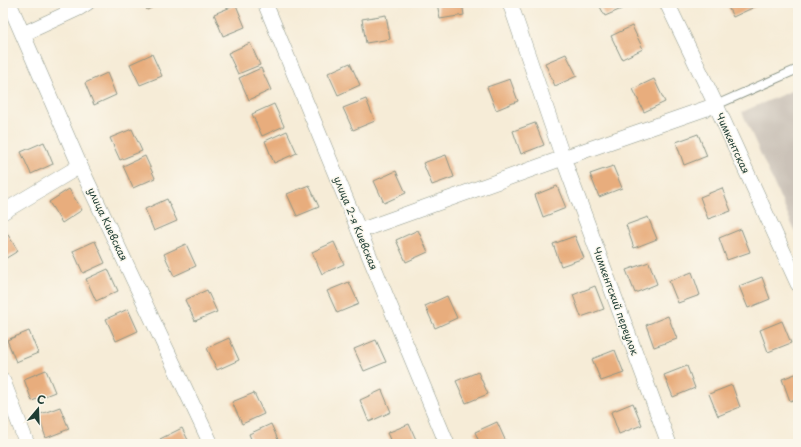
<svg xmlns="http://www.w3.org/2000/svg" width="801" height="447" font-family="'Playpen Sans',sans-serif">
<rect width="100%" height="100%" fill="#fbf7ec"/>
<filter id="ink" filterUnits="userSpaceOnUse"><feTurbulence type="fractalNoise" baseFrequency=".025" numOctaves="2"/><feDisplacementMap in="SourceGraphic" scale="8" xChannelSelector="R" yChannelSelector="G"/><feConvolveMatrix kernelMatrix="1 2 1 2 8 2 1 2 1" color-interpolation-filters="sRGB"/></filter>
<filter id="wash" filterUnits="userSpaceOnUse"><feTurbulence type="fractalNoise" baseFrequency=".012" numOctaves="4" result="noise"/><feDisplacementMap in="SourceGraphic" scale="16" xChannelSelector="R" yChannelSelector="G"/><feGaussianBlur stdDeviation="0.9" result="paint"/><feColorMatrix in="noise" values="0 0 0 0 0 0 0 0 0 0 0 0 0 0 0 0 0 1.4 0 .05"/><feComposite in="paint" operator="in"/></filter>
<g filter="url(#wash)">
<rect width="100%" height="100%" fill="#f6ecd7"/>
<path fill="#cbc2b8" d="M798,88V238L742,112Z"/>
<g id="blocks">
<g fill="#e8ad7d">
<path d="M144,3H162L147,10Z"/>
<path d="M437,3H462L464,15L440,19Z"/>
<path d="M526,3H541V4L527,6Z"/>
<path d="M598,3H624L626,7L605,16Z"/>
<path d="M726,3H763L733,17Z"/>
<path d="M236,5L245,27L223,36L214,14Z"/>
<path d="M386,15L390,39L366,43L362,19Z"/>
<path d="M632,26L643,49L622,59L611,36Z"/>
<path d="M250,43L260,65L238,74L228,53Z"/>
<path d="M152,54L162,76L140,85L130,64Z"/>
<path d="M566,54L577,76L555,86L545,63Z"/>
<path d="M350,63L360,85L338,95L328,73Z"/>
<path d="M261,68L271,90L249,100L239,78Z"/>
<path d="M107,73L116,95L94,105L85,83Z"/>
<path d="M510,79L518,101L496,110L487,87Z"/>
<path d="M654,79L665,102L644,112L633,89Z"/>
<path d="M366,99L375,121L353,130L343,108Z"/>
<path d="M274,104L284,126L262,136L252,114Z"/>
<path d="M535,123L544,145L521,154L513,131Z"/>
<path d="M132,129L142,151L120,160L110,138Z"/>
<path d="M287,131L297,153L274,163L265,141Z"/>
<path d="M698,134L707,156L684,165L676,142Z"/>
<path d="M44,142L53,164L31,174L21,152Z"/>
<path d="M446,155L454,177L432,185L423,163Z"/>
<path d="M145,156L155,178L133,188L123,166Z"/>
<path d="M613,166L622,188L599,197L590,174Z"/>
<path d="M396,171L406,193L384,203L374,181Z"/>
<path d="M309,185L319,207L297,216L287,194Z"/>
<path d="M557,186L566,208L543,217L535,195Z"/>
<path d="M722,188L731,211L708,219L700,197Z"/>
<path d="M69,189L82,210L62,223L49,202Z"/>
<path d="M167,199L177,221L154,231L145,209Z"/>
<path d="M648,217L657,239L634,248L626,225Z"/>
<path d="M741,229L750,252L727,260L719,238Z"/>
<path d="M5,230L18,251L3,260V232Z"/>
<path d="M418,230L428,252L406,262L396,240Z"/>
<path d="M575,236L584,258L561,266L553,244Z"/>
<path d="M95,241L105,263L83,273L73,251Z"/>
<path d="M334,242L344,264L322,274L312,252Z"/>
<path d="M186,244L196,266L174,276L164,254Z"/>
<path d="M649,262L657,284L635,293L626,270Z"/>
<path d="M108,269L118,291L96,301L86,279Z"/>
<path d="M692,272L700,295L678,303L669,281Z"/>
<path d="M762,277L770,299L748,308L739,286Z"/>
<path d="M349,282L359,304L337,313L327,291Z"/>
<path d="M595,286L604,309L581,317L573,295Z"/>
<path d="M207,290L217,312L195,321L185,300Z"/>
<path d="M447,296L457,318L435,328L425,306Z"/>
<path d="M128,309L138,331L116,341L106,319Z"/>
<path d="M668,316L677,339L654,347L646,325Z"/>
<path d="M782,321L791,343L768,352L760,330Z"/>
<path d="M29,331L38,353L16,362L7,340Z"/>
<path d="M229,338L239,360L217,370L207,348Z"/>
<path d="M376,340L386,362L364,371L354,349Z"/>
<path d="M615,350L624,373L601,381L592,359Z"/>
<path d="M687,366L695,388L673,397L664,375Z"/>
<path d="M46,370L55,392L32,401L24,379Z"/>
<path d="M478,372L488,394L466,403L456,381Z"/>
<path d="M798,373V398L790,401L782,379Z"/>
<path d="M732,385L740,407L718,416L709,394Z"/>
<path d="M382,390L391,412L369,422L360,400Z"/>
<path d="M254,393L264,414L242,424L232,402Z"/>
<path d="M633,403L642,425L619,434L611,412Z"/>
<path d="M60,407L69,429L46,438L38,415Z"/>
<path d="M497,422L507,444H480L475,432Z"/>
<path d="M271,424L280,444H253L249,434Z"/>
<path d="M409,424L418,444H392L387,433Z"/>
<path d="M182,428L190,444H163L160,439Z"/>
</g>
</g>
</g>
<g filter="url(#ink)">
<use href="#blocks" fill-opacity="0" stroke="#8a9486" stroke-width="1"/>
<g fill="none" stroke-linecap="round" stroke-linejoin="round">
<g stroke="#8a9486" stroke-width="10">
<path id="lane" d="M716,105L798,69"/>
</g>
<g stroke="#8a9486" stroke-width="16">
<g id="street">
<path d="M9,3L80,166L211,444"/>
<path d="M265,3L447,444"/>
<path d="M510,3L563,158L669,444"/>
<path d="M667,3L716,105L798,284"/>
<path d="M23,34L79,8L87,3"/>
<path d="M3,212L80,166"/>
<path d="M359,231L563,158L716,105"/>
<path d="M3,381L27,444"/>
</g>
</g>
<use href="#lane" stroke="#fff" stroke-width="8"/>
<use href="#street" stroke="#fff" stroke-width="15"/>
</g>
</g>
<g text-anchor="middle" stroke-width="3" stroke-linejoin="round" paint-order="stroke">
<g font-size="10" fill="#1f3d34" stroke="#fbf7ec">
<text transform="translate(733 143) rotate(65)" y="4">Чимкентская</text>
<text transform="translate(356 223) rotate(68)" y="4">улица 2-я Киевская</text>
<text transform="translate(108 224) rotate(65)" y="4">улица Киевская</text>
<text transform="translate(616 301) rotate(70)" y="4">Чимкентский переулок</text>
</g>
</g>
<rect width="801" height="447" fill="none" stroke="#fbf7ec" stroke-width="16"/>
<g transform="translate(38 409) rotate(19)" stroke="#fbf7ec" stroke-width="3" paint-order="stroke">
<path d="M0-3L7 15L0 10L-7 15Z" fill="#1f3d34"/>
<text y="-6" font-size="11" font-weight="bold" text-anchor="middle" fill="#1f3d34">С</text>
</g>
</svg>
